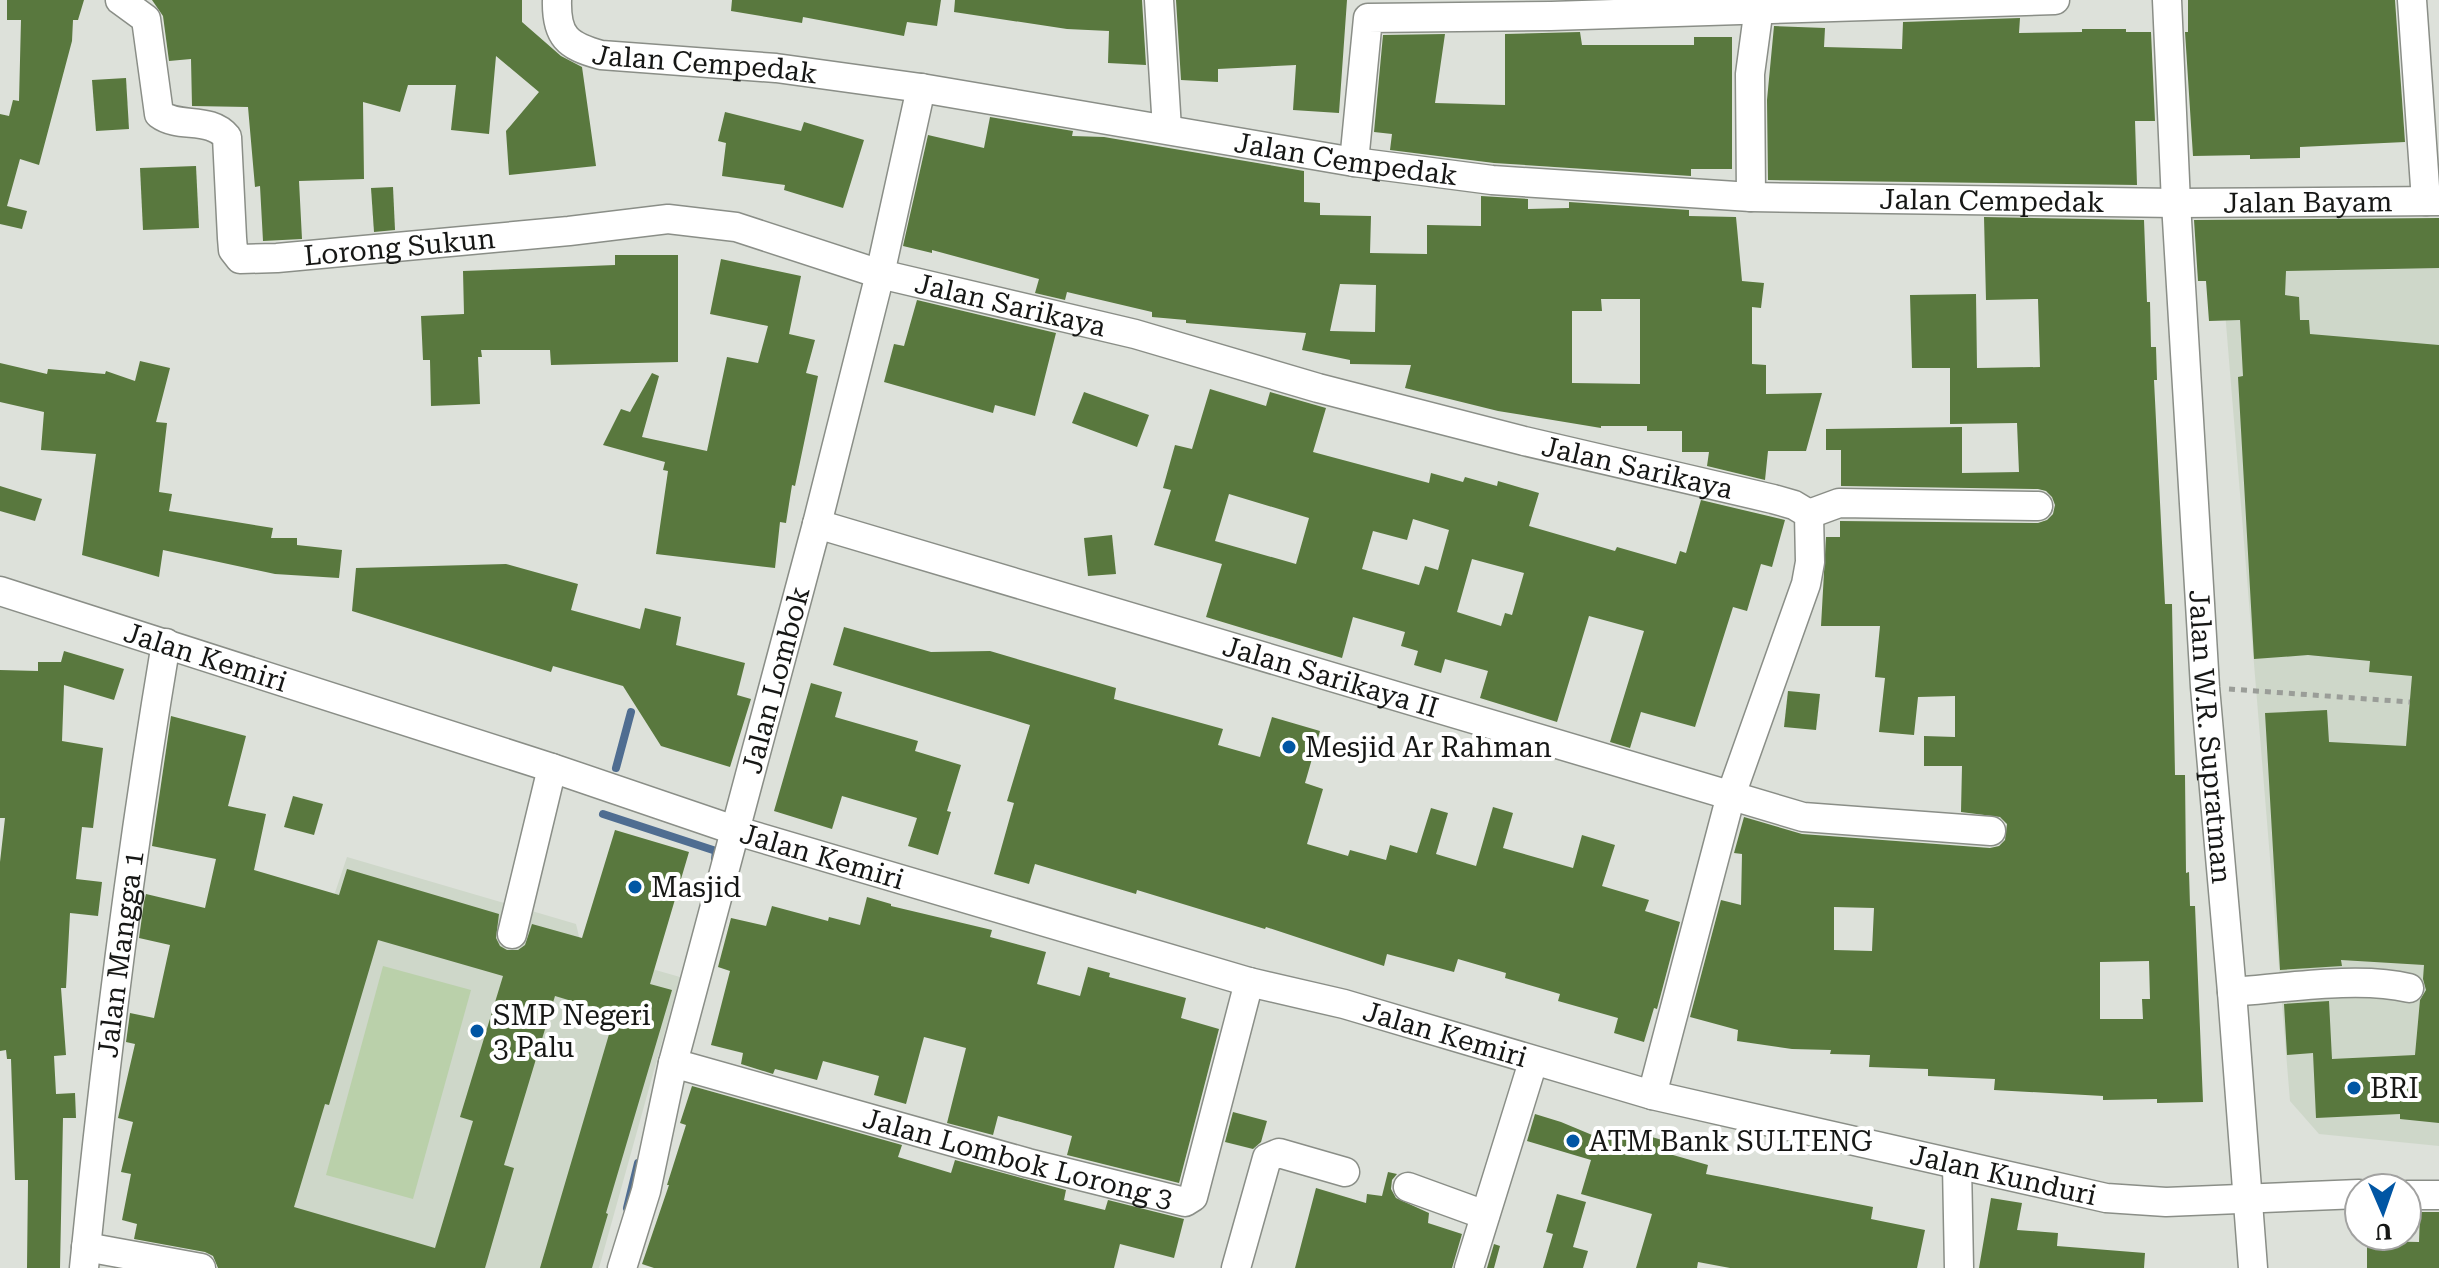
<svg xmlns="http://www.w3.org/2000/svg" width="2439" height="1268" font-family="'Roboto Serif',serif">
<rect width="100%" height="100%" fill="#dde1da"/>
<g fill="#ced7c9">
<path d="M2439,239V1146L2319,1134L2290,1101L2222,275Z"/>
<path d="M347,857L576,924L582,949L680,977L599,1268H291L270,1086Z"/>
</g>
<path fill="#bad0aa" d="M383,966L471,990L413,1199L326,1175Z"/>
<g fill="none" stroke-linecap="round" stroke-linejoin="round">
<g stroke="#4f6d91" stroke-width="8">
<path d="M616,768L631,712"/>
<path d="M603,814L716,851L715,859"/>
<path d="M627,1208L638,1163"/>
</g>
</g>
<g fill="#59783e" fill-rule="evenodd">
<path d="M7,0H84L78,20H73L72,41L39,165L20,159L7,206L27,211L22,229L0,224V114L9,116L13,100L19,101L21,20H7Z"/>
<path d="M152,0H522V22L561,56L582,67L596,166L509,175L506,131L539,92L496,56L489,134L451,130L456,85H408L400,112L363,102L364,179L299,181L302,239L263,241L260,186L255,187L248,107L192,106L191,59L169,61L163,16Z"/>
<path d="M732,0H941L937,26L907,22L904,36L803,17L802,23L731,11Z"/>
<path d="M955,0H1142L1146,65L1108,63L1109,31L1067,29L954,12Z"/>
<path d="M1176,0H1347L1339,113L1293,110L1296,65L1218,69V82L1181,80Z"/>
<path d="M2188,0H2395L2405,142L2300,147V158L2250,159V155L2193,156L2185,32H2188Z"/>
<path d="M2020,18L2019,33L2082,32V29H2126V32H2151L2155,121H2135L2137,185L1768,180L1767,100L1774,26L1825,28L1824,47L1902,49L1903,22Z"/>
<path d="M1580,32L1582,45H1694V37H1732V169H1691V176L1494,163L1390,150L1392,134L1374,132L1383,35L1445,34L1435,103L1505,105V34Z"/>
<path d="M126,78L129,129L96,131L92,80Z"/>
<path d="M725,112L801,131L804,122L864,140L843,208L784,190L785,185L722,176L726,143L718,141Z"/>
<path d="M990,117L1073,131L1072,136L1104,137L1304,171V202L1320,203V215L1371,216L1370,253L1427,254V225L1481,226V196L1528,199V209L1569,208V202L1689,210V216L1736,217L1742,281L1764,283L1761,308L1752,307V364L1766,365V394L1822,393L1806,451H1768L1765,480L1707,466L1709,452H1682V431H1647V426H1601V428L1498,411L1405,388L1411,365L1350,364V360L1302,350L1306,333L1186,323V320L1152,317V312L1067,292L1065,300L1035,293L1039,279L932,250V253L903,246L928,135L984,148ZM1340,284L1376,285L1375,332L1330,331ZM1601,299H1640V384L1572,383V311H1602Z"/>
<path d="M196,166L199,228L143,230L140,168Z"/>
<path d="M393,187L395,230L374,232L371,188Z"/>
<path d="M1984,217L2144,220L2147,302H2150L2151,347H2156L2157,380H2154L2165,604H2172L2175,775H2185L2186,873L2189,872L2190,906H2195L2203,1102L2157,1103V1099L2103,1100V1096L1994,1090L1995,1079L1928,1076V1069L1869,1067L1870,1055L1830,1054L1831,1050L1792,1049L1737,1041L1738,1030L1690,1017L1721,900L1741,905L1742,854L1734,853L1744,817L1802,834L1990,848L1999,846L2005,840L2007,824L2000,817L1961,812L1962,766H1924V736L1955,737V696L1918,697L1914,735L1879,732L1885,678L1875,677L1880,626H1821L1826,537H1840V521L2038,523L2047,520L2053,514L2055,505L2052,497L2046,491L2038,489L1841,486V450H1826V429L1962,427V473L2019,472L2017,423L1950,424V368H1912L1910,295L1976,294L1977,368L2040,367L2038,299L1986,300ZM1834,907L1874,908L1872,951L1834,950ZM2149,961L2150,999H2142L2143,1019H2100V962Z"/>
<path d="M2439,218V268L2286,271L2285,295L2299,297L2300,320H2309L2310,334L2439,345V1123L2400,1119V1114L2316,1118L2313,1053L2287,1055L2284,1004L2329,1001L2332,1059L2415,1055L2420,1000L2426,990L2423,979L2424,965L2341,960L2342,966L2280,970L2265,713L2327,710L2329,742L2406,746L2412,676L2369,672L2370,661L2308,655L2254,659L2238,377L2243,376L2240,320L2209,321L2206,281H2198L2194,220Z"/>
<path d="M615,255H678V362L551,365L550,350H481L482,357H478L480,404L431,406L430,360H423L421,316L464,314L463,271L615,265Z"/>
<path d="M721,259L801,276L789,334L815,340L806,373L818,376L795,486L792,485L786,523L780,522L775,568L656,554L668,471L663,470L665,462L603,445L621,409L630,412L652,373L659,376L642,437L707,451L727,357L758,363L768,326L710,314Z"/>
<path d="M917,300L1056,333L1035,416L995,405L993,413L884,382L894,344L904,346Z"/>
<path d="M140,361L170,368L156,422L167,423L159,492L172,494L169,511L273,528L271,538H297V545L342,550L339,578L275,574L163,550L159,577L82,555L96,454L41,450L44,412L0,402V363L47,374L48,369L105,374L106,371L135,381Z"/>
<path d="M1210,389L1266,406L1270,392L1326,408L1313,452L1429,483L1431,473L1463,482L1465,477L1497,486L1498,481L1539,493L1529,526L1615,551L1617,547L1676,564L1680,551L1686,553L1701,500L1785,520L1772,567L1761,564L1747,611L1733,607L1695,727L1641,712L1630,748L1610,742L1644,631L1589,616L1557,722L1480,698L1488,671L1445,659L1441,673L1414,665L1418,651L1401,646L1405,632L1353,617L1342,658L1206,617L1222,564L1154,545L1171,490L1163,488L1175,445L1192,449ZM1229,494L1309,518L1296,564L1215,541ZM1413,519L1449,530L1438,570L1425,566L1419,585L1362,569L1373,531L1407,540ZM1472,559L1524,573L1512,615L1505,613L1501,626L1457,612Z"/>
<path d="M1084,392L1149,415L1137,447L1072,423Z"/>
<path d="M0,486L42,499L35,521L0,511Z"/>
<path d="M1112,535L1116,574L1088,576L1084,538Z"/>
<path d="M506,564L578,584L571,610L640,629L645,608L681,617L676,645L745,663L737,695L751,699L730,767L661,746L623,686L553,666L551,672L352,611L356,568Z"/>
<path d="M844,627L931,652L990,651L1116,688L1114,699L1223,729L1218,745L1260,757L1272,717L1320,731L1305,783L1323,789L1307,844L1348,856L1350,850L1386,860L1390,845L1417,853L1431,808L1448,813L1436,854L1476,866L1493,807L1513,813L1503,848L1573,868L1582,835L1615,845L1602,886L1649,900L1645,911L1680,922L1657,1009L1654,1008L1644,1042L1614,1033L1618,1018L1558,1001L1560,994L1505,978L1506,973L1458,959L1454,972L1387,954L1384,966L1266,927L1265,929L1137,890L1136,894L1035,864L1029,884L994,874L1014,803L1007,801L1030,725L833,665Z"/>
<path d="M64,651L124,669L114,700L64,685L62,741L103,748L93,828L82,827L76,879L102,882L98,916L70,913L66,988H61L66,1055L54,1056L56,1094L75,1093L76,1118H63L60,1268H27L28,1180H15L11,1059H7L6,1050L0,1051V862L5,818H0V670L38,671V662H61Z"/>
<path d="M811,683L842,692L835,717L918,741L915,751L961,765L947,811L951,812L938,855L908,846L917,818L842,796L832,829L774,811Z"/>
<path d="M1788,691L1820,694L1816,730L1784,727Z"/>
<path d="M171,716L246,736L228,806L266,814L254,870L339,895L347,869L499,914L496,938L500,946L507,950H518L525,945L532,924L582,938L615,830L689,852L650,984L672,990L606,1213L608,1214L592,1268H540L615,1014L555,996L504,1165L514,1168L485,1268H218L213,1256L205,1252L134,1239L137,1224L122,1220L131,1174L121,1172L133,1122L118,1118L135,1044L126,1042L127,1035L130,1013L154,1018L170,945L139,938L144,902L146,894L205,908L216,859L152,846ZM378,940L503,976L460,1117L473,1121L435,1248L294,1207L325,1104L329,1105Z"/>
<path d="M293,796L323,804L314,835L284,827Z"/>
<path d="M867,897L891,904V906L992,930L990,937L1046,952L1037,984L1080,996L1088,967L1110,973L1109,977L1186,998L1181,1018L1219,1029L1179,1183L1067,1155L1072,1136L998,1116L993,1135L947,1123L966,1048L924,1037L906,1104L874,1095L879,1076L823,1061L817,1080L775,1069L773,1074L741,1064L743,1053L711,1045L730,971L718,967L731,918L766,926L772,906L828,921L829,917L860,925Z"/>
<path d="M692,1086L902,1145L898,1157L951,1173L955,1160L1066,1190L1064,1200L1105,1210L1108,1200L1184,1219L1174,1258L1120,1244L1114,1268H654L642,1264L669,1185H667L686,1125L680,1123Z"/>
<path d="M1233,1112L1267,1121L1261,1142L1253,1149L1225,1142Z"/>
<path d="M1535,1114L1561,1122L1597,1137L1599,1132L1636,1142L1638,1133L1669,1142L1666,1153L1708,1165L1706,1174L1873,1207L1871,1219L1925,1230L1917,1268H1730L1698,1262L1697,1268H1636L1652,1214L1581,1194L1591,1160L1527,1141Z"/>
<path d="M1388,1172L1397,1174L1392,1180L1391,1189L1396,1198L1429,1213L1428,1223L1462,1234L1452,1268H1295L1316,1188L1366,1203L1367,1194L1382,1196Z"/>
<path d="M1557,1194L1586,1202L1573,1247L1588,1251L1583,1268H1543L1553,1234L1546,1232Z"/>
<path d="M1991,1198L2022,1203L2017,1230L2058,1233L2057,1246L2145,1253L2144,1268H1979Z"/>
<path d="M2420,1212H2439V1268H2367V1241L2419,1242Z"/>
<path d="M1494,1244L1500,1246L1494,1268H1487Z"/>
</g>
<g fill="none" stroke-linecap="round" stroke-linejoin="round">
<g stroke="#8a8e87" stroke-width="31">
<g id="minor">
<path id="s1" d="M120,0L146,19L159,114C179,129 210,116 227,137L232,238L233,250L240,259L277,258L569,231L668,219L736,227L880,274L1135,334L1318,388L1524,441L1773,499L1794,505L1809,514L1810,562L1806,584L1731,795L1652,1095"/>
<path id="s2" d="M557,0C556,36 567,46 601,55L776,68L921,88L1354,162L1492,180L1751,197L2176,203L2439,201"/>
<path d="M1159,0L1167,129"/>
<path id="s3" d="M2167,0L2176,203L2205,687L2232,992L2253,1268"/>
<path d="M2412,0L2426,201"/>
<path d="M1354,162L1368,18L1551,16L2055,0"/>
<path d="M1751,197L1750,74L1760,0"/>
<path d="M1809,514L1839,503L2038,506"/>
<path id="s4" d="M817,524L1803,817L1991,831"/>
<path id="s5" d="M0,591L552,768L737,831L1249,982L1344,1004L1652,1095L2106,1198L2166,1202L2359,1194"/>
<path d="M512,934L552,768"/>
<path d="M2232,992C2285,988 2359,976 2409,988"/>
<path id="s6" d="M673,1063L1028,1163L1185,1202L1193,1197L1249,982"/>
<path d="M1957,1165L1959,1268"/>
<path d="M1408,1187L1485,1215"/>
<path d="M2407,1195H2439"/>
<path d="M86,1247L201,1268"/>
<path id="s7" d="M84,1268C105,1059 131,851 166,643"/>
<path id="s8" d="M622,1268L646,1191L673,1063L817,524L880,274L921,88"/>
<path d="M1236,1268L1267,1158L1279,1153L1345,1172"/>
<path d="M1469,1268L1533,1062"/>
</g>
</g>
<path stroke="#9a9d98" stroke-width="5" stroke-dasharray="6 6" stroke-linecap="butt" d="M2229,689L2410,702"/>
<use href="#minor" stroke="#fff" stroke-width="28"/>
</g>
<g fill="#0156a4" stroke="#fff" stroke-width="3">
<circle cx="1289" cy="747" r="8"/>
<circle cx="635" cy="887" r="8"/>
<circle cx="477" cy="1031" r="8"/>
<circle cx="2354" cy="1088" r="8"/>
<circle cx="1573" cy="1141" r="8"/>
</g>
<g text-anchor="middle" stroke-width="8" stroke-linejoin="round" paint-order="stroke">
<g font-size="28" fill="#161715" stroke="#fff">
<text dy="10" stroke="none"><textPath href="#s2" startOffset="184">Jalan Cempedak</textPath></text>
<text dy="10" stroke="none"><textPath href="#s2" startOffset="832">Jalan Cempedak</textPath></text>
<text dy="10" stroke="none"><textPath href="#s2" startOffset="1480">Jalan Cempedak</textPath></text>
<text dy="10" stroke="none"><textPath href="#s2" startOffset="1796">Jalan Bayam</textPath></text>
<text dy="10" stroke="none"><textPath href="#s1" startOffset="486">Lorong Sukun</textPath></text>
<text dy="10" stroke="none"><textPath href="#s1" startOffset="1110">Jalan Sarikaya</textPath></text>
<text dy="10" stroke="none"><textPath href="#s1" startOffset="1758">Jalan Sarikaya</textPath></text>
<text dy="10" stroke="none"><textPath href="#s5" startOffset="216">Jalan Kemiri</textPath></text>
<text dy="10" stroke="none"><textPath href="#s4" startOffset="536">Jalan Sarikaya II</textPath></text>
<text dy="10" stroke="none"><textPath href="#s8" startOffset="608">Jalan Lombok</textPath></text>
<text dy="10" stroke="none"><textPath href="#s3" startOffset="738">Jalan W.R. Supratman</textPath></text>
<text dy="10" stroke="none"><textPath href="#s5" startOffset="864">Jalan Kemiri</textPath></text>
<text dy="10" stroke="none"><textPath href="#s7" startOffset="316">Jalan Mangga 1</textPath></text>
<text dy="10" stroke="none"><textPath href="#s5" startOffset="1512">Jalan Kemiri</textPath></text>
<text dy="10" stroke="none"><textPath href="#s6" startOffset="358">Jalan Lombok Lorong 3</textPath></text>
<text dy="10" stroke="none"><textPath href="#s5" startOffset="2088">Jalan Kunduri</textPath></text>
</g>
<g font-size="28" fill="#161715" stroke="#fff" text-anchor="start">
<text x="1305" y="757">Mesjid Ar Rahman</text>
<text x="651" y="897">Masjid</text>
<text x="493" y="1025">SMP Negeri<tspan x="493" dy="32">3 Palu</tspan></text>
<text x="2370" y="1098">BRI</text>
<text x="1589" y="1151">ATM Bank SULTENG</text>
</g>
</g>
<g transform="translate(2383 1212) rotate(178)"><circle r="38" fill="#ffffff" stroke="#a2a2a1" stroke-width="2"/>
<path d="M0-6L14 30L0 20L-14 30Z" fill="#0156a4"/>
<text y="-12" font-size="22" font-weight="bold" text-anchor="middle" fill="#161715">U</text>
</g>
</svg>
